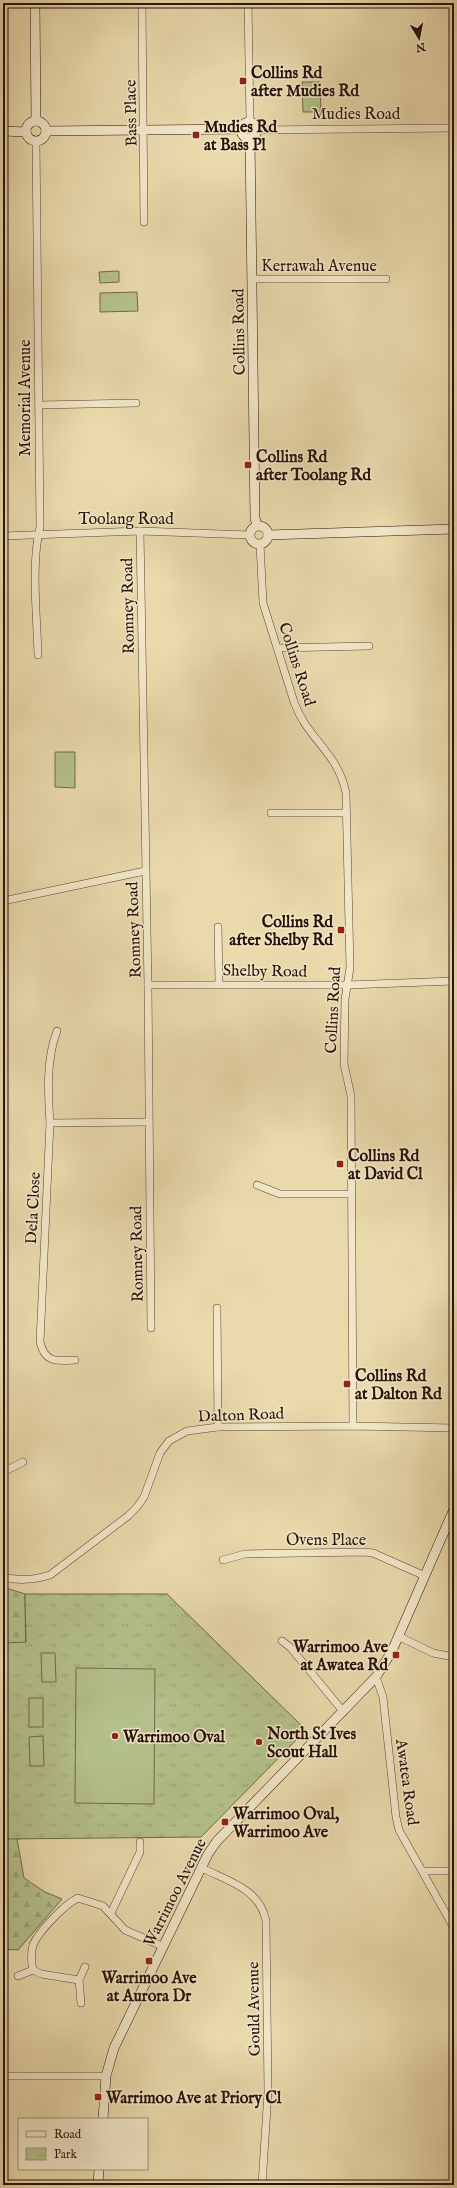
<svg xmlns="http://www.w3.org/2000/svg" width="457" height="2188" font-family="'IM FELL English',serif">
<defs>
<pattern id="forest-firs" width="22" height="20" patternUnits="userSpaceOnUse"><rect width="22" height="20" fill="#b4c08b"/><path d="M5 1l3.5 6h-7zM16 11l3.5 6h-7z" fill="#9ba476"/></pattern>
<pattern id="park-tufts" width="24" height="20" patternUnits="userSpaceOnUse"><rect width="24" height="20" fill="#b4c08b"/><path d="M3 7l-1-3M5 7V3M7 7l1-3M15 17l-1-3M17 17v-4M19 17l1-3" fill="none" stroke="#9ba476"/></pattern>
</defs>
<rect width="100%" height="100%" fill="#e9d9ab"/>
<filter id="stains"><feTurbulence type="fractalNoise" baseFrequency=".005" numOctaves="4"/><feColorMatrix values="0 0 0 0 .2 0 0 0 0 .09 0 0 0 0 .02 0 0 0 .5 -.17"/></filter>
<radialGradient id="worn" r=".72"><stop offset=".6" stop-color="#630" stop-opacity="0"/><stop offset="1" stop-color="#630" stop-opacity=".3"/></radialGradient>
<path fill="url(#forest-firs)" stroke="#6e694a" d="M3,1587L25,1594L28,1838L17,1839L24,1878L45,1892L62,1899L18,1950L3,1949Z"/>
<path fill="url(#park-tufts)" stroke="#6e694a" d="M25,1594H167L306,1730L201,1837L3,1839V1643L26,1642Z"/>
<g fill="#b4c08b" stroke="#6e694a">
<path d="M302,82H320L321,112H303Z"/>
<path d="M119,271V282L100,283L99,272Z"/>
<path d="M137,292L138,311L100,312V293Z"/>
<path d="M55,752H75V788L55,787Z"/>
<path d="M41,1653H55L56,1682H42Z"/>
<path d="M76,1668L155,1669L154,1804L75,1803Z"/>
<rect x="29" y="1698" width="14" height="29"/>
<path d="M43,1736L44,1766H30L29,1737Z"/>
</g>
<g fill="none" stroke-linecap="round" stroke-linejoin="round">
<g stroke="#584431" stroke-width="8">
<g id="street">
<path d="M142,3L144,222"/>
<path d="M248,3L250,121"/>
<path d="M258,130L454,128"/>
<path d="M36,141L40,527C31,562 37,618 38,655"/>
<path d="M253,279H386"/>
<path d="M40,405L136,403"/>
<path d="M140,531L148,985L151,1328"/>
<path d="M3,536L140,531L250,535"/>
<path d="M260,544L263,603L294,702C307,739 338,752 346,793L350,968L345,999L344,1064L351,1096L353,1426"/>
<path d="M278,648L369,646"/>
<path d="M271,813H346"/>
<path d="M3,901L145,871"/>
<path d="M218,927L219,984"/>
<path d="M148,985H347L454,981"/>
<path d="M57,1031C46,1059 48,1093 50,1123L40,1342C45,1363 56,1361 75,1360"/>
<path d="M50,1123L148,1122"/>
<path d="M257,1185L280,1194H352"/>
<path d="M217,1308L218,1427"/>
<path d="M3,1472L23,1462"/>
<path d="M223,1560L245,1554L364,1552L373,1553L425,1576"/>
<path d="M3,1577C19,1581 34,1580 50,1575L128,1516L137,1507L144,1497L160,1453L169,1441L187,1431L218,1427L353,1426L454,1428"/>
<path d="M398,1636L433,1653L454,1657"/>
<path d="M282,1641L290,1647L342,1710"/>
<path d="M376,1677L383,1697L396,1817L399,1830L454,1928"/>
<path d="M202,1868C228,1881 260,1889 266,1921L268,2092L262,2185"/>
<path d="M423,1871H454"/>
<path d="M111,1913L140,1852V1842"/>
<path d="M18,1976L33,1970"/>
<path d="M79,1980L41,1974L33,1970C31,1962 31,1953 33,1945C38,1932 65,1904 78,1898L103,1906L125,1930L162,1946"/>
<path d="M81,2003L79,1980L85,1967"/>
<path d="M3,2076H106"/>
</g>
</g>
<g stroke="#271208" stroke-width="10">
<g id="secondary">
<path d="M35,3L36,121"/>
<circle cx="36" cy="131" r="10"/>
<circle cx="249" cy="130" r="8"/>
<path d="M3,131L26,132"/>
<path d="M46,131L241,129"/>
<path d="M250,138L255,518L257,526"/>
<circle cx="259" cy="535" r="9"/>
<path d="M268,535L454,529"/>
<path d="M103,2119L106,2076L114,2048L208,1854L217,1841L376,1677L392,1651L454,1509"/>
<path d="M98,2185L99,2169"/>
</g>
</g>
<use href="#street" stroke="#f1e6c8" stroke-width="7"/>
<use href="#secondary" stroke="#f1e6c8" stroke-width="9"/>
</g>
<g fill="#8f2418" stroke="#f1e6c8" stroke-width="1.5">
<rect x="239" y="77" width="8" height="8" rx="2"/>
<rect x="192" y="131" width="8" height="8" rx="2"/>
<rect x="244" y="461" width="8" height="8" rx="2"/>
<rect x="337" y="926" width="8" height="8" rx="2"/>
<rect x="336" y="1160" width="8" height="8" rx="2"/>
<rect x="343" y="1380" width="8" height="8" rx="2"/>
<rect x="392" y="1651" width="8" height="8" rx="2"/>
<circle cx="115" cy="1736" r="4"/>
<circle cx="259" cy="1742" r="4"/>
<rect x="221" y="1818" width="8" height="8" rx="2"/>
<rect x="145" y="1957" width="8" height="8" rx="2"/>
<rect x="94" y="2093" width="8" height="8" rx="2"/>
</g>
<g text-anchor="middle" stroke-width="3" stroke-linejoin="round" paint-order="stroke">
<g font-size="16" font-weight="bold" fill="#271208" stroke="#f1e6c8" text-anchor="start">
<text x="251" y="78">Collins Rd<tspan x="251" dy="18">after Mudies Rd</tspan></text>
<text x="204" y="132">Mudies Rd<tspan x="204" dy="18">at Bass Pl</tspan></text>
<text x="256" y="462">Collins Rd<tspan x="256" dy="18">after Toolang Rd</tspan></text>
<text x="333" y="927" text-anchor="end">Collins Rd<tspan x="333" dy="18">after Shelby Rd</tspan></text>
<text x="348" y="1161">Collins Rd<tspan x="348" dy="18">at David Cl</tspan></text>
<text x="355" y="1381">Collins Rd<tspan x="355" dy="18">at Dalton Rd</tspan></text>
<text x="388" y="1652" text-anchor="end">Warrimoo Ave<tspan x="388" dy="18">at Awatea Rd</tspan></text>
<text x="267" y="1739">North St Ives<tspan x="267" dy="18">Scout Hall</tspan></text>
<text x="123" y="1742">Warrimoo Oval</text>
<text x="233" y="1819">Warrimoo Oval,<tspan x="233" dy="18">Warrimoo Ave</tspan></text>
<text x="149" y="1983" text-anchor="middle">Warrimoo Ave<tspan x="149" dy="18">at Aurora Dr</tspan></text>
<text x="106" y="2103">Warrimoo Ave at Priory Cl</text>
</g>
<g font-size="16" fill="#271208" stroke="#f1e6c8">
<text transform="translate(130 113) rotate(-91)" y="6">Bass Place</text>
<text x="356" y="119">Mudies Road</text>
<text x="319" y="271">Kerrawah Avenue</text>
<text transform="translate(238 332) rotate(-91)" y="6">Collins Road</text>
<text transform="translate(24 398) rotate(-90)" y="6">Memorial Avenue</text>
<text x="126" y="524">Toolang Road</text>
<text transform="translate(127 606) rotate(-91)" y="6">Romney Road</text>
<text transform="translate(298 664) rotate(72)" y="6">Collins Road</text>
<text transform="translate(133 930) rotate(-92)" y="6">Romney Road</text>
<text transform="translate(265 970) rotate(1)" y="6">Shelby Road</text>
<text transform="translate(332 1010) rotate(-87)" y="6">Collins Road</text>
<text transform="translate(32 1208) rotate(-87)" y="6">Dela Close</text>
<text transform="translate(136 1254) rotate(-91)" y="6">Romney Road</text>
<text transform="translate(241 1414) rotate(-2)" y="6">Dalton Road</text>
<text x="326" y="1545">Ovens Place</text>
<text transform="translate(408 1782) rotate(82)" y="6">Awatea Road</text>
<text transform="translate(174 1892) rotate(-63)" y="6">Warrimoo Avenue</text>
<text transform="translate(253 2009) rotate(-91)" y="6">Gould Avenue</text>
</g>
</g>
<rect width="457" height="2188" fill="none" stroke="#e9d9ab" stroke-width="16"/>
<rect x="4" y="4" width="449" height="2180" fill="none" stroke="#271208" stroke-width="2"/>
<rect x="8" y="8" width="441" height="2172" fill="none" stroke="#271208"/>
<rect x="18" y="2118" width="130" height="52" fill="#f1e6c8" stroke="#a0917b"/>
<rect x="26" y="2131" width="20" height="6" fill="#f1e6c8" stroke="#a0917b"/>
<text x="54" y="2138" font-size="12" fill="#271208">Road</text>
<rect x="26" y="2148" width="20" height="12" fill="url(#park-tufts)" stroke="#a0917b"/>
<text x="54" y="2158" font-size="12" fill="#271208">Park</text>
<g transform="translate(419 38) rotate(170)" stroke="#f1e6c8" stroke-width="3" paint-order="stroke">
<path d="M0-3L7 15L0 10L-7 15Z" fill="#271208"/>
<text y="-6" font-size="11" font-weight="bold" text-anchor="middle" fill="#271208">N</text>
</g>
<rect width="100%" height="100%" filter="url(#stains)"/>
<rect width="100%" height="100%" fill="url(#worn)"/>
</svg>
